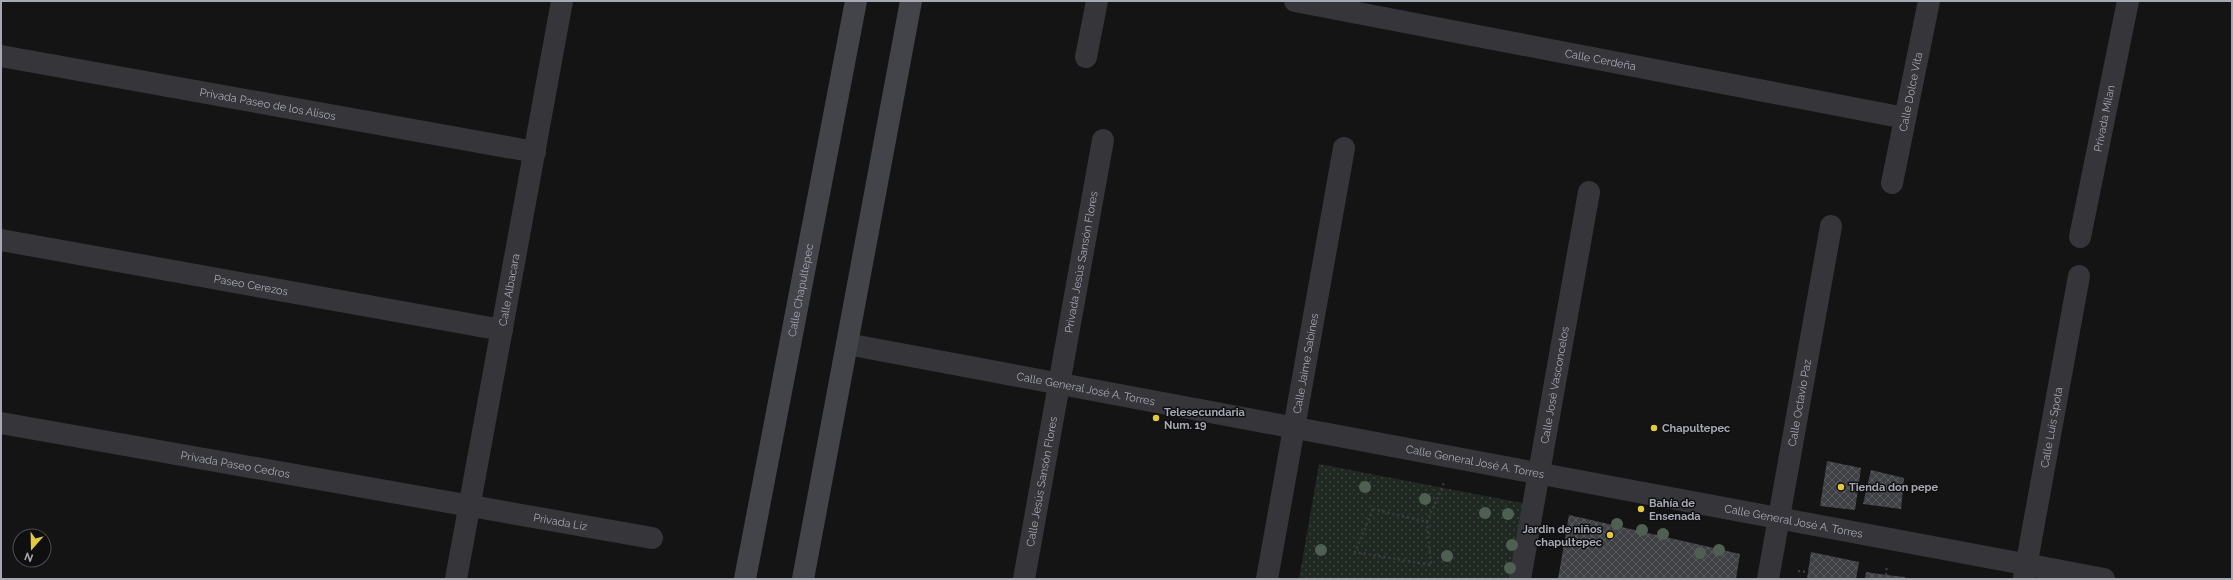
<svg xmlns="http://www.w3.org/2000/svg" width="2233" height="580" font-family="Raleway,sans-serif">
<defs>
<pattern id="park-dots" width="8" height="8" patternUnits="userSpaceOnUse"><rect width="8" height="8" fill="#202822"/><path d="M2 2h.1M6 6h.1" fill="none" stroke="#3d4440" stroke-width="1.8" stroke-linecap="round"/></pattern>
<pattern id="building-cross-hatch" width="8" height="8" patternUnits="userSpaceOnUse"><rect width="8" height="8" fill="#404145"/><path d="M0 0l8 8M0 8l8-8" fill="none" stroke="#595a5d"/></pattern>
</defs>
<rect width="100%" height="100%" fill="#141415"/>
<path fill="url(#park-dots)" d="M1319,464L1533,505L1518,579H1299Z"/>
<g fill="url(#building-cross-hatch)">
<path d="M1827,461L1861,468L1855,510L1820,506Z"/>
<path d="M1871,470L1904,478L1901,509L1863,504Z"/>
<path d="M1569,515L1740,554L1736,579H1558Z"/>
<path d="M1811,552L1859,562L1856,579H1807Z"/>
<path d="M1866,572L1886,575L1905,577V579H1865Z"/>
</g>
<g fill="none" stroke-linecap="round" stroke-linejoin="round">
<g stroke="#3b3c41" stroke-width="2.5" stroke-dasharray="2 3" stroke-linecap="butt">
<path d="M1373,509L1427,522L1431,565L1355,552Z"/>
<path d="M1427,522L1444,483"/>
<path d="M1798,571L1808,572"/>
<path d="M1886,575L1887,565"/>
</g>
<g stroke="#35353a" stroke-width="22">
<path id="s1" d="M1295,1L1905,118"/>
<path id="s2" d="M1,56L535,152"/>
<path d="M1086,57L1097,1"/>
<path id="s3" d="M1892,183L1929,1"/>
<path id="s4" d="M2080,237L2128,1"/>
<path id="s5" d="M1,240L502,330"/>
<path id="s6" d="M847,344L2104,579"/>
<path id="s7" d="M1,423L652,538"/>
<path id="s8" d="M2024,578L2079,276"/>
<path id="s9" d="M456,579L562,1"/>
<path id="s10" d="M1024,579L1103,140"/>
<path id="s11" d="M1267,579L1344,148"/>
<path id="s12" d="M1520,579L1589,192"/>
<path id="s13" d="M1768,579L1831,226"/>
</g>
<g stroke="#43434a" stroke-width="22">
<path id="s14" d="M745,579L856,1"/>
<path d="M803,579L911,1"/>
</g>
</g>
<g fill="#4f6053">
<circle cx="1365" cy="487" r="6"/>
<circle cx="1425" cy="499" r="6"/>
<circle cx="1485" cy="513" r="6"/>
<circle cx="1508" cy="514" r="6"/>
<circle cx="1617" cy="524" r="6"/>
<circle cx="1642" cy="530" r="6"/>
<circle cx="1663" cy="534" r="6"/>
<circle cx="1512" cy="545" r="6"/>
<circle cx="1321" cy="550" r="6"/>
<circle cx="1719" cy="550" r="6"/>
<circle cx="1700" cy="553" r="6"/>
<circle cx="1447" cy="556" r="6"/>
<circle cx="1510" cy="568" r="6"/>
</g>
<g fill="#e2c93e" stroke="#0f0f10" stroke-width="1.5">
<circle cx="1156" cy="418" r="4"/>
<circle cx="1654" cy="428" r="4"/>
<circle cx="1841" cy="487" r="4"/>
<circle cx="1641" cy="509" r="4"/>
<circle cx="1610" cy="535" r="4"/>
</g>
<g text-anchor="middle" stroke-width="3" stroke-linejoin="round" paint-order="stroke">
<g font-size="11" fill="#a6a8b4" stroke="#0f0f10">
<text dy="4" stroke="none"><textPath href="#s1" startOffset="311">Calle Cerdeña</textPath></text>
<text dy="4" stroke="none"><textPath href="#s3" startOffset="93">Calle Dolce Vita</textPath></text>
<text dy="4" stroke="none"><textPath href="#s2" startOffset="271">Privada Paseo de los Alisos</textPath></text>
<text dy="4" stroke="none"><textPath href="#s4" startOffset="121">Privada Milan</textPath></text>
<text dy="4" stroke="none"><textPath href="#s10" startOffset="322">Privada Jesús Sansón Flores</textPath></text>
<text dy="4" stroke="none"><textPath href="#s5" startOffset="254">Paseo Cerezos</textPath></text>
<text dy="4" stroke="none"><textPath href="#s9" startOffset="294">Calle Albacara</textPath></text>
<text dy="4" stroke="none"><textPath href="#s14" startOffset="294">Calle Chapultepec</textPath></text>
<text dy="4" stroke="none"><textPath href="#s11" startOffset="219">Calle Jaime Sabines</textPath></text>
<text dy="4" stroke="none"><textPath href="#s12" startOffset="197">Calle José Vasconcelos</textPath></text>
<text dy="4" stroke="none"><textPath href="#s6" startOffset="243">Calle General José A. Torres</textPath></text>
<text dy="4" stroke="none"><textPath href="#s13" startOffset="179">Calle Octavio Paz</textPath></text>
<text dy="4" stroke="none"><textPath href="#s8" startOffset="153">Calle Luis Spota</textPath></text>
<text dy="4" stroke="none"><textPath href="#s6" startOffset="639">Calle General José A. Torres</textPath></text>
<text dy="4" stroke="none"><textPath href="#s7" startOffset="238">Privada Paseo Cedros</textPath></text>
<text dy="4" stroke="none"><textPath href="#s10" startOffset="99">Calle Jesús Sansón Flores</textPath></text>
<text dy="4" stroke="none"><textPath href="#s6" startOffset="963">Calle General José A. Torres</textPath></text>
<text dy="4" stroke="none"><textPath href="#s7" startOffset="568">Privada Liz</textPath></text>
</g>
<g font-size="11" font-weight="bold" fill="#a6a8b4" stroke="#0f0f10" text-anchor="start">
<text x="1164" y="416">Telesecundaria<tspan x="1164" dy="13">Num. 19</tspan></text>
<text x="1662" y="432">Chapultepec</text>
<text x="1849" y="491">Tienda don pepe</text>
<text x="1649" y="507">Bahía de<tspan x="1649" dy="13">Ensenada</tspan></text>
<text x="1602" y="533" text-anchor="end">Jardin de niños<tspan x="1602" dy="13">chapultepec</tspan></text>
</g>
</g>
<rect width="2233" height="580" fill="none" stroke="#a6a8b4" stroke-width="4"/>
<g transform="translate(32 548) rotate(200)"><circle r="19" fill="#0f0f10" stroke="#4b4c52"/>
<path d="M0-3L7 15L0 10L-7 15Z" fill="#e2c93e"/>
<text y="-6" font-size="11" font-weight="bold" text-anchor="middle" fill="#a6a8b4">N</text>
</g>
</svg>
